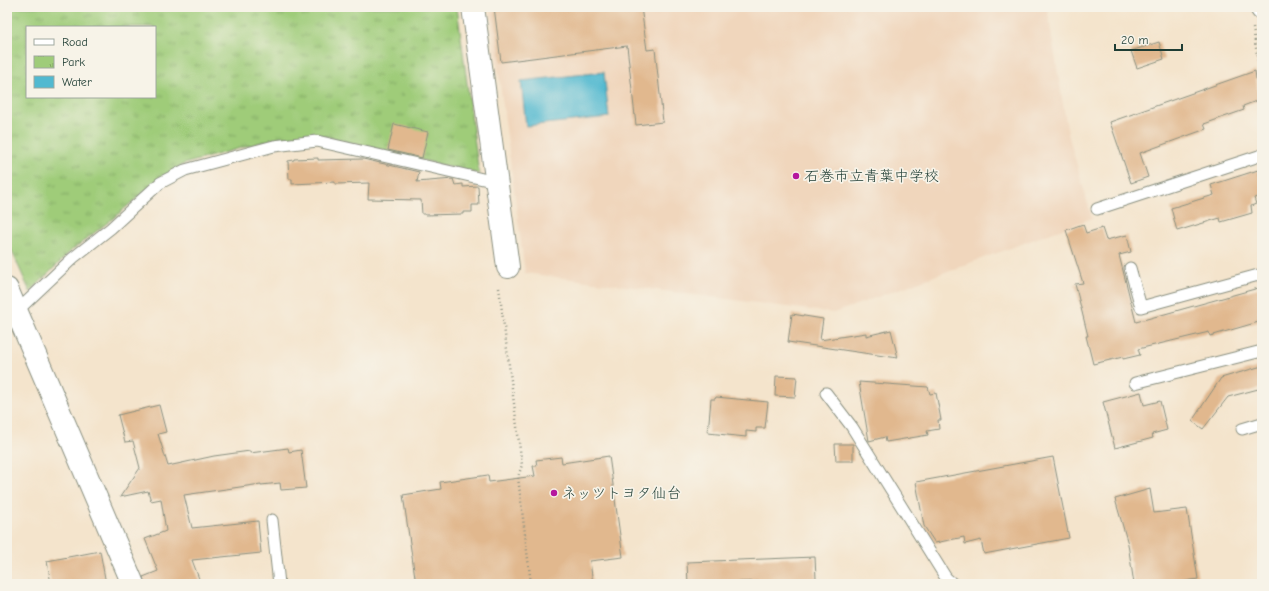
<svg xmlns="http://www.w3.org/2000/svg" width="1269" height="591" font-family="'Comic Neue','Klee One',sans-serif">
<defs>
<pattern id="park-tufts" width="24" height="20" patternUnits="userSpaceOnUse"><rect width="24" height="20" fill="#9fcc79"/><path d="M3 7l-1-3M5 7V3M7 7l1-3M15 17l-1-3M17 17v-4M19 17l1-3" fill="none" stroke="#81a764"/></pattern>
</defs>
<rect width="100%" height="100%" fill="#f7f3e8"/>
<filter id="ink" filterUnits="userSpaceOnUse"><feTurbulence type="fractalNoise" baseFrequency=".025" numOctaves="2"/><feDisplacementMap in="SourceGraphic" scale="8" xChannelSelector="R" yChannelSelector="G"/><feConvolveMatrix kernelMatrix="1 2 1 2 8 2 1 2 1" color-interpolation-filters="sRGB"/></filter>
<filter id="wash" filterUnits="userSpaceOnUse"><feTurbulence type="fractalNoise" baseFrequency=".012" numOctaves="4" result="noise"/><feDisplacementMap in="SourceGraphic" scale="16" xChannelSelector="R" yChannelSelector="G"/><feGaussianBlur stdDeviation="0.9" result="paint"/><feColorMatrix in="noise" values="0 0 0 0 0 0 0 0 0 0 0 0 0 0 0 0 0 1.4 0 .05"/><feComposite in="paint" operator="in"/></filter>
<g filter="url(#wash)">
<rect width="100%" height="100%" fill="#f4e4cc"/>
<path fill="#f0d6bc" d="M490,7H1047L1068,134L1092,218L834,313L525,273Z"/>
<path fill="url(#park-tufts)" stroke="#5f8456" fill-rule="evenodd" d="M7,7H457L479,174L315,134L273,139L184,164L160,178L115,217L72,250L30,292L7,240ZM27,27H155V97H27Z"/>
<path fill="#52b9d0" stroke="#387b82" d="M604,72L609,117L526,126L521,81Z"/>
<g id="blocks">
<g fill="#e1b88e">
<path d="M494,7H641L647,50L655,49L663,122L636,125L627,46L501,62Z"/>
<path d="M1159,42L1164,59L1137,68L1131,51Z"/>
<path d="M1255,71L1259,100L1243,106L1244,110L1204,124L1206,129L1140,153L1148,177L1131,183L1110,122Z"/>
<path d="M394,124L428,132L422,158L388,150Z"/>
<path d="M318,158V160L363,159L419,172L417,182L453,179L455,185L463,184V187L478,186L479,205H472V212H463V214L425,215V214H422L421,200L368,199L369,183L335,184V182L292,184V179H289L288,161L294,160V159Z"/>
<path d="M1258,170L1262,184V196L1254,198L1256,204L1251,206L1252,213L1221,222L1220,218L1177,231L1171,208L1214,195L1211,185Z"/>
<path d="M1083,224L1086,233L1102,228L1106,240L1127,235L1131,252L1119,255L1136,322L1262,287V321L1210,336L1209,332L1138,349L1140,355L1123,359V357L1093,364L1086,336H1088L1075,284L1083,283L1066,230Z"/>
<path d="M792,314L823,319L820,340L866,333V336L891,330L898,358L788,342Z"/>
<path d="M1262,366V388L1228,397L1203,429L1192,421L1221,378Z"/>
<path d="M776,376L797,377L795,397L775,396Z"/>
<path d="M859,382L928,387L930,394L936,393L941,420H938L939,429L927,431L928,435L886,442L885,437L869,441Z"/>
<path d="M1141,392L1144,405L1160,401L1167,430L1152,434L1153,438L1115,448L1103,402Z"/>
<path d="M716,397L768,402L765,428H756V432L746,431V437L708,433L711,399H715Z"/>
<path d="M159,405L166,432L158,434L168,466L214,456L250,451V453L288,448L289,452L301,450L306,488L281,490L280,483L261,485V484L184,495L192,528L258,521L261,553L192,560L201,584H145L143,577L158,571L145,539L166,531L161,499L151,501L148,491L120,497L140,468L133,441L125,442L118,415Z"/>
<path d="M835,444H853V461H836Z"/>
<path d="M609,456L623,557L590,561L593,584H416L403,495L441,489L440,482L488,475L489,482L535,476L533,466H537L536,460L561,457L562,463Z"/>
<path d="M1053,457L1069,538L984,554L981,540L965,544L964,537L935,543L924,526L916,482Z"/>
<path d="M1150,489L1154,513L1187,509L1198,579L1169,584H1134L1128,544L1115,499Z"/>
<path d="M100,551L106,584H51L47,561Z"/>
<path d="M815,557L816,579L688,584L687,562Z"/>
</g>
</g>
</g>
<g filter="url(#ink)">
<use href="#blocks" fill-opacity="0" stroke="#8a9080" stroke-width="1"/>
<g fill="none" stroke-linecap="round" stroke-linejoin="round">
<g stroke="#8a9080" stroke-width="13">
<g id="service">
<path d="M1097,209L1262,155"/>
<path d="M1130,268L1141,307L1262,274"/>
<path d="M17,311L73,258L111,228L160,183L185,170L274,146L317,141L496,182"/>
<path d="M1135,383L1262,351"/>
<path d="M826,393L852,427L946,578L953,584"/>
<path d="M1242,429L1262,423"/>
<path d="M272,520L279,584"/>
</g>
</g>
<g stroke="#8a9080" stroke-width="24">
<g id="minor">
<path d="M473,7L508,267"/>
<path d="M1262,7V9"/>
</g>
</g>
<g stroke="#8a9080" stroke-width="24">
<path id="tertiary" d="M7,289L133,584"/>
</g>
<g stroke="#8a9080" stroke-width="2.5" stroke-dasharray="1 3" stroke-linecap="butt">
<path d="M1253,28L1262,87"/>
<path d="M499,288L522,465L518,477L531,584"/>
</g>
<use href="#service" stroke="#fff" stroke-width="11"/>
<use href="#minor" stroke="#fff" stroke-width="22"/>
<use href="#tertiary" stroke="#fff" stroke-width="22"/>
</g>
</g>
<g fill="#b5179e" stroke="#f7f3e8" stroke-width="1.5">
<circle cx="796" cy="176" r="4"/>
<circle cx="554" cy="493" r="4"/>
</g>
<g text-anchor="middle" stroke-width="3.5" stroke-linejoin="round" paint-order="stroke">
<g font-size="15" fill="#1f3d34" stroke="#f7f3e8" text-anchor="start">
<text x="804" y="181">石巻市立青葉中学校</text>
<text x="562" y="498">ネッツトヨタ仙台</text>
</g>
</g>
<rect width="1269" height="591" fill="none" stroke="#f7f3e8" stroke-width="24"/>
<rect x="26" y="26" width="130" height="72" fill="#f7f3e8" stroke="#a1aaa0"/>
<rect x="34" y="39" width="20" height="6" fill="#ffffff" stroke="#a1aaa0"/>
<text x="62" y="46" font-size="12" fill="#1f3d34">Road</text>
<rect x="34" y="56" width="20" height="12" fill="url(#park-tufts)" stroke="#a1aaa0"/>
<text x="62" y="66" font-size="12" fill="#1f3d34">Park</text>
<rect x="34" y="76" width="20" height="12" fill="#52b9d0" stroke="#a1aaa0"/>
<text x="62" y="86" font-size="12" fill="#1f3d34">Water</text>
<path d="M1115 44v6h67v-6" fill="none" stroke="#1f3d34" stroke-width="2"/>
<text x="1121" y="44" font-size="12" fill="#1f3d34" stroke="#f7f3e8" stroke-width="3" paint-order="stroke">20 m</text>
</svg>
